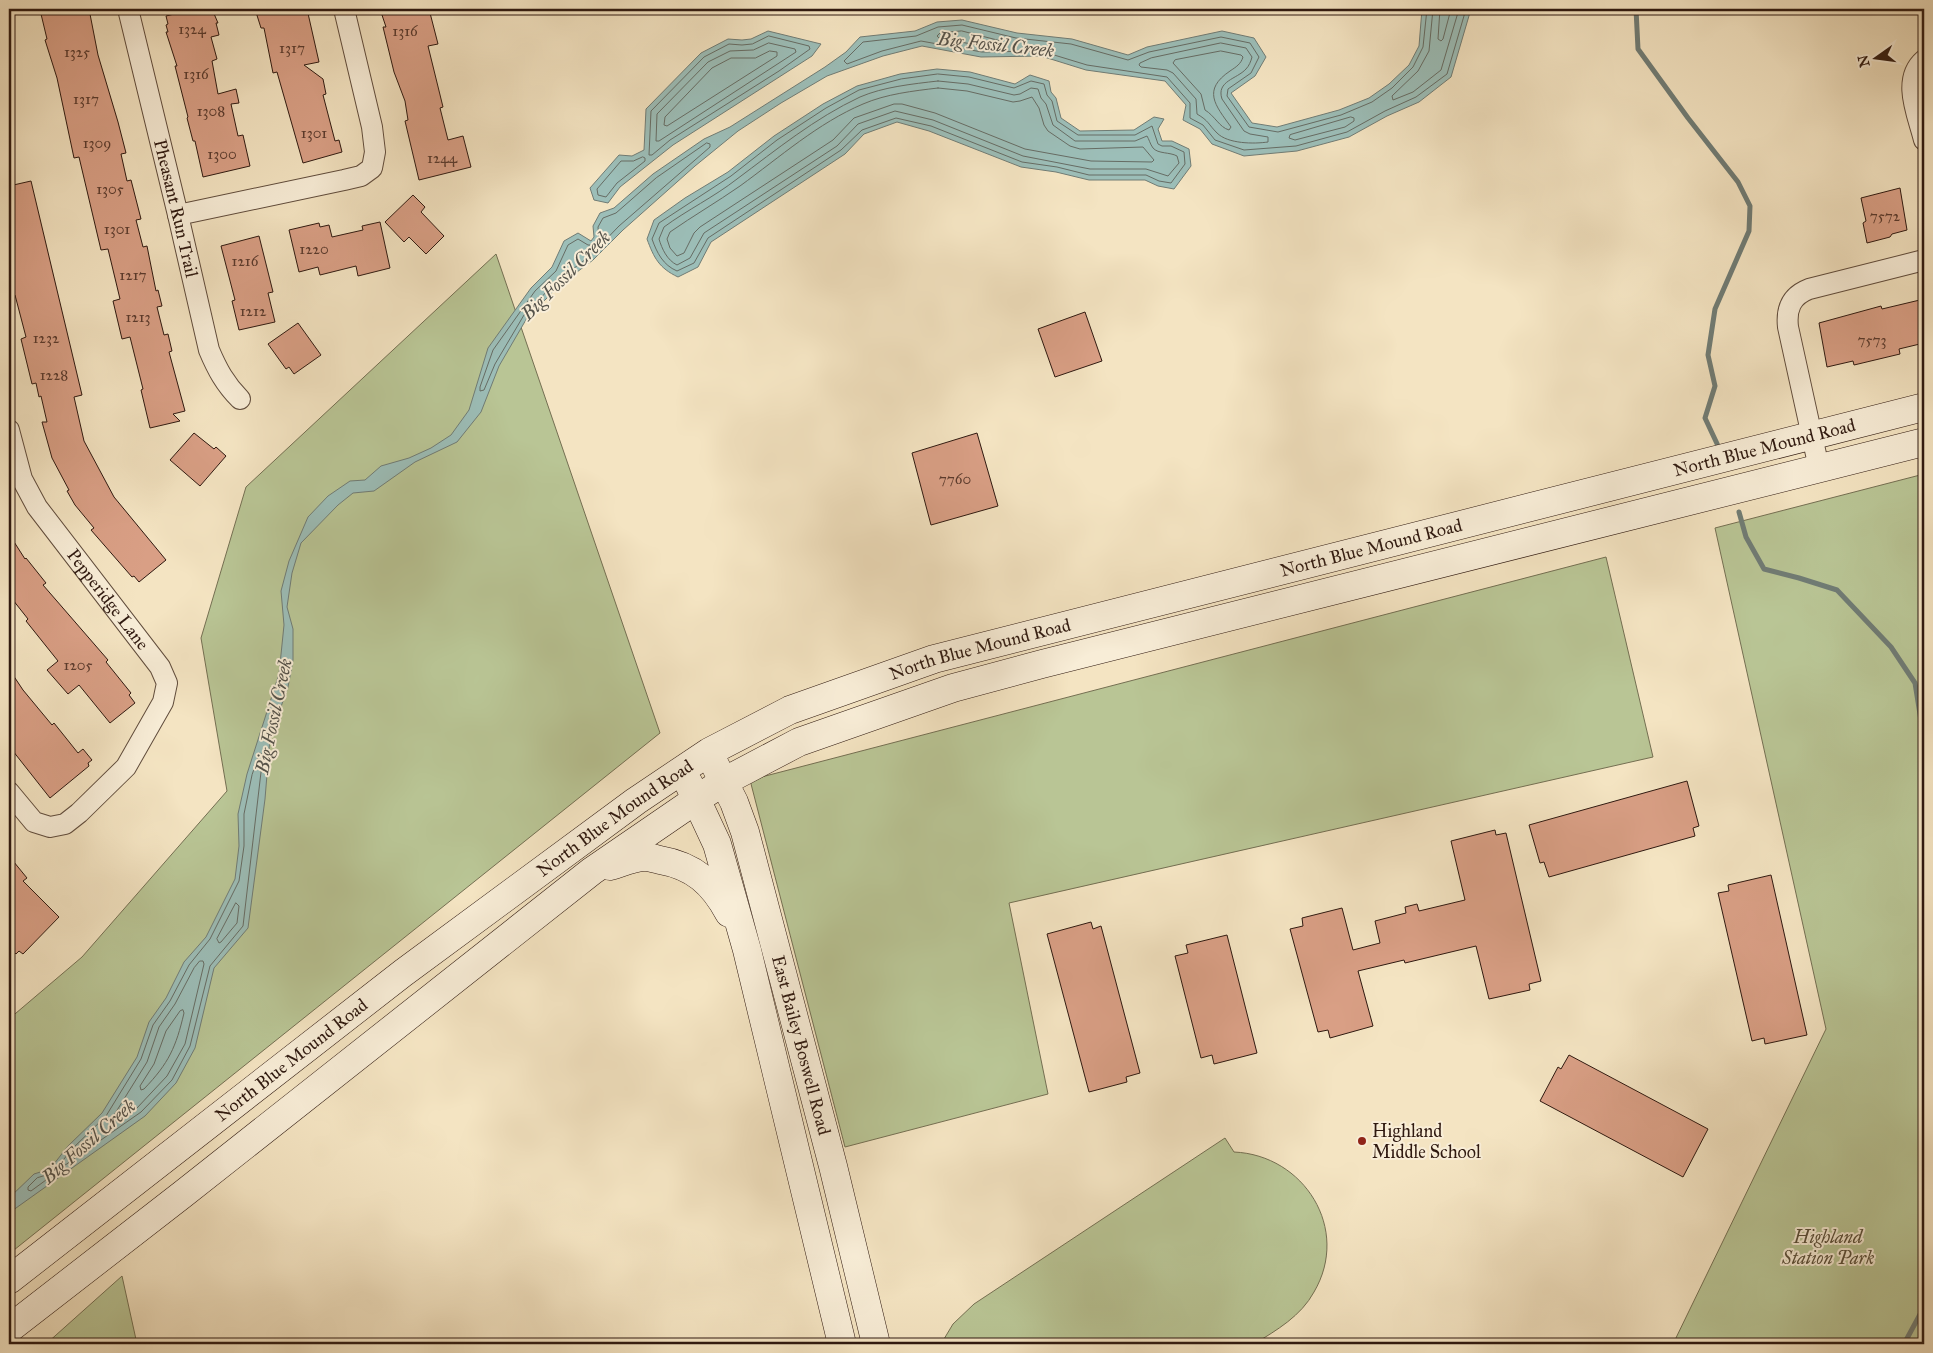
<svg xmlns="http://www.w3.org/2000/svg" width="1933" height="1353" font-family="'IM FELL Great Primer',serif">
<rect width="100%" height="100%" fill="#f4e4c2"/>
<filter id="stains"><feTurbulence type="fractalNoise" baseFrequency=".004" numOctaves="4"/><feColorMatrix values="0 0 0 0 .2 0 0 0 0 .09 0 0 0 0 .02 0 0 0 .5 -.17"/></filter>
<radialGradient id="worn" r=".72"><stop offset=".6" stop-color="#630" stop-opacity="0"/><stop offset="1" stop-color="#630" stop-opacity=".3"/></radialGradient>
<g fill="#b9c595" stroke="#746f52">
<path d="M496,254L660,733L9,1254V1019L82,957L227,791L201,638L246,487Z"/>
<path d="M1924,474V1344H1673L1826,1029L1715,528Z"/>
<path d="M1606,557L1653,757L1009,903L1048,1094L845,1147L750,780Z"/>
<path d="M1225,1138L1234,1152C1304,1155 1351,1229 1314,1292C1301,1316 1277,1330 1254,1344H941L953,1324L974,1304Z"/>
<path d="M122,1276L137,1344H46Z"/>
</g>
<g fill="#9cbeb8" stroke="#707c75">
<path d="M1422,9H1471L1451,77L1419,102L1387,116L1349,137L1297,151L1244,156L1212,144L1200,129L1183,120L1186,105L1165,81L1086,70L1041,56L981,57L922,46L883,56L827,76L781,103L738,131L695,166L623,230L593,260L561,284L527,318L499,366L481,412L457,442L415,462L374,491L353,493L338,505L301,543L292,573L287,607L293,629V660L288,687L270,738L265,799L248,928L214,968L195,1048L176,1083L145,1116L9,1213V1198L34,1174L50,1169L68,1146L102,1113L137,1057L149,1022L166,998L184,962L206,937L235,879L239,846L238,814L247,774L279,674L284,625L281,591L289,561L308,517L328,496L350,481L365,480L381,466L409,458L431,448L451,435L469,410L488,348L531,288L552,267L564,241L578,233L591,241L594,237L593,226L600,213L614,208L653,174L704,139L730,127L825,67L846,52L860,37L915,31L937,22L962,20L1017,33L1072,39L1128,55L1147,47L1222,31L1254,38L1266,57L1255,76L1231,93L1252,123L1277,127L1339,110L1369,98L1389,84L1409,65L1419,46Z"/>
<path d="M768,31L821,44L812,56L673,145L620,187L608,203L594,200L590,188L619,155L632,156L644,150L646,109L701,53L728,39L742,40L751,39Z"/>
<path d="M937,69L970,72L1015,84L1030,75L1049,81L1051,92L1056,98L1061,118L1080,131L1134,130L1154,117L1164,119L1158,129L1162,141H1172L1189,149L1191,166L1174,189L1158,186L1145,180H1089L1056,172L1021,167L929,131L897,122L864,134L845,154L711,242L698,267L678,277C659,268 654,258 647,239L654,220L685,198L728,172L774,136L823,104L857,86L900,74Z"/>
</g>
<g fill="none" stroke-linecap="round" stroke-linejoin="round">
<g stroke="#666c64" stroke-width="1">
<path d="M1427,9L1423,47L1413,67L1392,88L1372,102L1341,115L1278,132L1249,127L1227,96L1228,89L1251,73L1259,57L1250,43L1221,37L1149,52L1128,60L1071,44L1016,38L962,25L938,27L916,36L863,42L844,61L847,64L882,51L921,41L982,52L1041,51L1087,65L1167,77L1190,103V118L1203,125L1215,140L1244,150L1296,146L1347,132L1385,111L1416,97L1447,74L1466,9"/>
<path d="M1433,9L1429,51L1418,71L1392,96L1393,100L1413,92L1441,70L1459,9"/>
<path d="M1440,9L1438,39L1441,41L1443,39L1451,9"/>
<path d="M962,31L1001,41L1002,44L1000,46H982L939,38L937,36L940,33Z"/>
<path d="M769,36L809,46L810,49L779,71L670,140L652,155H649L651,111L704,57L729,44L742,45L752,44Z"/>
<path d="M769,43L795,49L796,52L659,141H656L657,114L708,62L730,51L753,50Z"/>
<path d="M1221,43L1246,48L1252,57C1251,61 1249,66 1246,69C1237,79 1216,81 1222,99L1244,131L1250,134L1268,137V142C1254,144 1228,144 1217,133C1208,124 1209,121 1197,114L1196,99L1173,73L1167,70L1141,67L1139,65L1140,63L1151,58Z"/>
<path d="M770,51L777,52V56L667,126L664,125L665,117L712,68L731,58H755Z"/>
<path d="M1221,51L1241,55L1243,57C1241,64 1236,67 1230,71C1202,90 1215,105 1231,127L1229,130C1219,127 1215,116 1205,110L1201,94L1173,63L1175,60Z"/>
<path d="M938,74L969,77L1014,88L1031,81L1044,84L1047,95L1052,101L1057,121L1078,135H1135L1152,126L1158,144L1162,146H1171L1184,152L1185,164L1171,183L1159,181L1146,175H1089L1057,167L1022,162L931,126L896,118L862,130L841,150L708,238L694,263L677,271C663,265 657,253 652,239L659,223L731,176L777,140L826,108L859,90L901,79Z"/>
<path d="M938,81L968,84L1014,95L1020,94L1031,88L1038,89L1041,98L1046,104L1053,125L1075,141H1135L1147,136C1149,139 1150,144 1153,148C1158,154 1170,152 1177,156L1179,163L1168,176L1146,169H1090L1023,156L933,120L895,111L858,124L837,146L704,233L690,258L677,265C667,260 662,249 659,239L664,227C687,210 714,197 737,179C776,150 815,118 860,97C883,87 912,84 938,81Z"/>
<path d="M938,88L967,91L1013,102L1020,101L1032,97L1039,108L1044,125L1048,131L1070,146L1080,149L1143,147L1154,160L1152,162L1091,161L1025,149L935,113L902,104H894L854,118L833,140L700,227L694,233L684,253L677,256L670,248L667,239L670,232C693,216 717,202 740,186C780,157 818,123 863,104C886,94 913,91 938,88Z"/>
<path d="M1351,117L1354,118V121L1345,127L1295,140L1289,138L1290,135Z"/>
<path d="M707,143L710,144V147L619,226L590,256L557,281L524,315L495,364L484,390L480,391V387L493,350L535,291L556,271L568,245L578,239L588,245H594L599,239L598,227L603,218L616,213L656,178Z"/>
<path d="M643,157L645,158V161L617,183L606,197L598,195L597,189L621,161H633Z"/>
<path d="M260,753L263,755L243,926L210,966L190,1046L172,1080L141,1112L61,1168L60,1164L72,1149L106,1116L141,1059L153,1025L170,1001L189,965L210,939L239,881L244,846V814L252,775Z"/>
<path d="M236,903L239,906L237,923L221,942L219,943L217,939Z"/>
<path d="M200,961H203L204,964L185,1044L167,1076L137,1108L112,1123L111,1120L147,1062L159,1027L175,1004L194,968Z"/>
<path d="M183,1010L184,1013C176,1047 169,1063 144,1089L141,1090L140,1086L154,1064L166,1031L180,1011Z"/>
<path d="M44,1176L46,1177V1180L31,1191L28,1190V1187L37,1178Z"/>
</g>
<g stroke="#707c75" stroke-width="5">
<path d="M1636,9L1638,49L1688,118L1738,182L1750,206L1749,231L1715,309L1708,355L1715,386L1705,418L1720,450"/>
<path d="M1739,512L1746,537L1764,569L1799,578L1837,590L1891,647L1915,683L1924,739"/>
<path d="M1904,1344L1924,1307"/>
</g>
</g>
<g fill="#d99f85" stroke="#2f1910">
<path d="M43,9H89L98,55L118,122L126,153L121,154L127,181L131,180L141,219L136,220L143,247L147,246L156,291L158,290L162,306L157,307L164,335L168,334L172,351L169,352L185,411L173,414L180,421L150,428L141,390L143,389L130,337L122,339L113,301L120,299L108,249L101,250L79,157L74,158L57,78L45,40L47,39L41,14H44Z"/>
<path d="M195,9H212L218,23H216L219,35L211,37L217,59L212,61L218,94L236,89L239,103L231,104L238,136L243,135L250,166L203,177L195,141H193L187,118L188,117L175,66H177L166,32H168L166,25L168,24L166,16Z"/>
<path d="M255,9H307L319,62L304,65L323,79L326,94L323,95L335,141L339,140L342,152L303,163L277,72L273,73L264,28H261Z"/>
<path d="M380,9H429L438,44L428,46L443,107L440,108L448,140L463,136L471,167L419,180L405,121L408,120L405,101L394,72L383,27H386Z"/>
<path d="M31,181L82,395L74,397L84,441L114,497L166,560L139,582L134,576L132,577L91,530L94,528L75,505L67,491L69,490L52,458L42,422H47L41,396L39,397L36,383L32,384L21,339L26,337L15,295L11,296L9,286V186Z"/>
<path d="M1900,188L1907,230L1892,234L1890,237L1867,243L1863,223L1866,221L1861,198Z"/>
<path d="M413,195L425,207L421,212L444,236L426,254L409,237L404,242L385,222Z"/>
<path d="M380,222L390,268L358,276L356,266L320,275L318,267L299,272L289,230L319,223L320,227L329,225L332,237L363,230L362,226Z"/>
<path d="M259,236L273,292L268,293L275,322L239,330L232,301L235,300L221,246Z"/>
<path d="M1924,299V343L1899,349L1900,354L1854,365L1853,361L1827,367L1819,323L1881,306L1882,309Z"/>
<path d="M1085,312L1102,361L1055,377L1038,329Z"/>
<path d="M298,323L321,355L294,374L289,367L286,369L268,344Z"/>
<path d="M194,433L214,449L216,447L226,456L200,486L170,460Z"/>
<path d="M977,433L998,506L931,525L912,453Z"/>
<path d="M9,534L25,559L26,558L46,583L43,585L108,660L106,662L131,693L129,695L135,703L110,723L79,685L68,694L47,670L58,661L26,621L28,619L9,595Z"/>
<path d="M9,669L23,690L52,725L54,723L78,753L83,749L92,760L88,763L89,766L50,798L9,746Z"/>
<path d="M1687,781L1699,826L1693,828L1695,836L1549,877L1544,862L1540,863L1529,825Z"/>
<path d="M1495,830L1496,835L1506,833L1541,981L1529,984L1530,990L1489,999L1476,946L1405,963L1404,960L1358,971L1373,1026L1330,1038L1328,1030L1318,1032L1290,929L1303,926L1302,918L1342,908L1353,950L1380,943L1375,921L1406,913L1405,907L1417,904L1419,911L1465,900L1451,841Z"/>
<path d="M9,856L27,878L23,881L59,917L23,954L19,951L16,954L9,948V922L13,917L9,911Z"/>
<path d="M1771,875L1807,1035L1765,1044L1764,1038L1752,1041L1718,893L1729,891L1728,885Z"/>
<path d="M1091,922L1093,929L1101,926L1140,1073L1126,1077L1127,1082L1089,1092L1047,934Z"/>
<path d="M1227,935L1257,1053L1214,1064L1212,1055L1201,1058L1175,956L1188,953L1186,945Z"/>
<path d="M1569,1055L1708,1129L1683,1177L1540,1101L1558,1067L1561,1069Z"/>
</g>
<g fill="none" stroke-linecap="round" stroke-linejoin="round">
<g stroke="#604c3c" stroke-width="22">
<g id="minor">
<path id="s1" d="M128,9L178,215L209,350C217,369 225,384 240,399"/>
<path d="M1924,60C1901,80 1918,115 1924,140"/>
<path d="M178,215L344,180L361,176L372,168L375,152L372,127L344,9"/>
<path id="s2" d="M9,430L22,479L37,507L160,667L167,683L163,702L126,767L79,813L65,824L50,827L34,822L9,792"/>
<path d="M1819,468L1788,327C1786,309 1791,296 1809,289L1924,260"/>
</g>
</g>
<g stroke="#2f1910" stroke-width="29">
<g id="secondary">
<path id="s3" d="M715,765L734,802L745,832L833,1166L876,1344"/>
<path d="M689,784L717,844L747,950L842,1344"/>
<path d="M610,866C621,863 634,857 645,857C650,857 655,859 660,860C694,866 713,883 729,913"/>
<path id="s4" d="M9,1280L403,973L636,801L709,752L790,710L934,659L1924,407"/>
<path d="M9,1329L183,1194L592,871L697,799L723,782L799,742L953,688L1042,664L1924,442"/>
</g>
</g>
<use href="#minor" stroke="#f8edd7" stroke-width="20"/>
<use href="#secondary" stroke="#f8edd7" stroke-width="28"/>
</g>
<circle fill="#8f2418" stroke="#f8edd7" stroke-width="2" cx="1362" cy="1141" r="5"/>
<g text-anchor="middle" stroke-width="4" stroke-linejoin="round" paint-order="stroke">
<g font-size="15" fill="#5a3a2d">
<text x="192" y="34">1324</text>
<text x="405" y="36">1316</text>
<text x="292" y="53">1317</text>
<text x="77" y="57">1325</text>
<text x="196" y="79">1316</text>
<text x="86" y="104">1317</text>
<text x="211" y="116">1308</text>
<text x="314" y="138">1301</text>
<text x="97" y="148">1309</text>
<text x="222" y="159">1300</text>
<text x="442" y="163">1244</text>
<text x="110" y="194">1305</text>
<text x="1885" y="221">7572</text>
<text x="117" y="234">1301</text>
<text x="314" y="254">1220</text>
<text x="245" y="266">1216</text>
<text x="133" y="280">1217</text>
<text x="253" y="316">1212</text>
<text x="138" y="322">1213</text>
<text x="46" y="343">1232</text>
<text x="1872" y="345">7573</text>
<text x="54" y="380">1228</text>
<text x="955" y="484">7760</text>
<text x="78" y="670">1205</text>
</g>
<g font-size="18" fill="#2f1910" stroke="#f8edd7">
<text dy="6" stroke="none"><textPath href="#s1" startOffset="205">Pheasant Run Trail</textPath></text>
<text dy="6" stroke="none"><textPath href="#s4" startOffset="1978">North Blue Mound Road</textPath></text>
<text dy="6" stroke="none"><textPath href="#s4" startOffset="1572">North Blue Mound Road</textPath></text>
<text dy="6" stroke="none"><textPath href="#s2" startOffset="199">Pepperidge Lane</textPath></text>
<text dy="6" stroke="none"><textPath href="#s4" startOffset="1168">North Blue Mound Road</textPath></text>
<text dy="6" stroke="none"><textPath href="#s4" startOffset="762">North Blue Mound Road</textPath></text>
<text dy="6" stroke="none"><textPath href="#s3" startOffset="294">East Bailey Boswell Road</textPath></text>
<text dy="6" stroke="none"><textPath href="#s4" startOffset="358">North Blue Mound Road</textPath></text>
</g>
<g font-size="18" fill="#2f1910" stroke="#f8edd7" text-anchor="start">
<text x="1372" y="1137">Highland<tspan x="1372" dy="21">Middle School</tspan></text>
</g>
<g font-size="18" font-style="italic" fill="#584d38" stroke="#f8edd7">
<text x="1828" y="1243">Highland<tspan x="1828" dy="21">Station Park</tspan></text>
</g>
<g font-size="19" font-style="italic" fill="#55534b" stroke="#f8edd7">
<text transform="translate(996 44) rotate(6)" y="7">Big Fossil Creek</text>
<text transform="translate(565 275) rotate(-45)" y="7">Big Fossil Creek</text>
<text transform="translate(273 716) rotate(-78)" y="7">Big Fossil Creek</text>
<text transform="translate(88 1141) rotate(-41)" y="7">Big Fossil Creek</text>
</g>
</g>
<rect width="1933" height="1353" fill="none" stroke="#f4e4c2" stroke-width="30"/>
<rect x="10" y="10" width="1913" height="1333" fill="none" stroke="#2f1910" stroke-width="2.5"/>
<rect x="15" y="15" width="1903" height="1323" fill="none" stroke="#2f1910"/>
<g transform="translate(1876 58) rotate(256)" stroke="#f8edd7" stroke-width="4" paint-order="stroke">
<path d="M0-4L9 19L0 12L-9 19Z" fill="#2f1910"/>
<text y="-8" font-size="14" font-weight="bold" text-anchor="middle" fill="#2f1910">N</text>
</g>
<rect width="100%" height="100%" filter="url(#stains)"/>
<rect width="100%" height="100%" fill="url(#worn)"/>
</svg>
